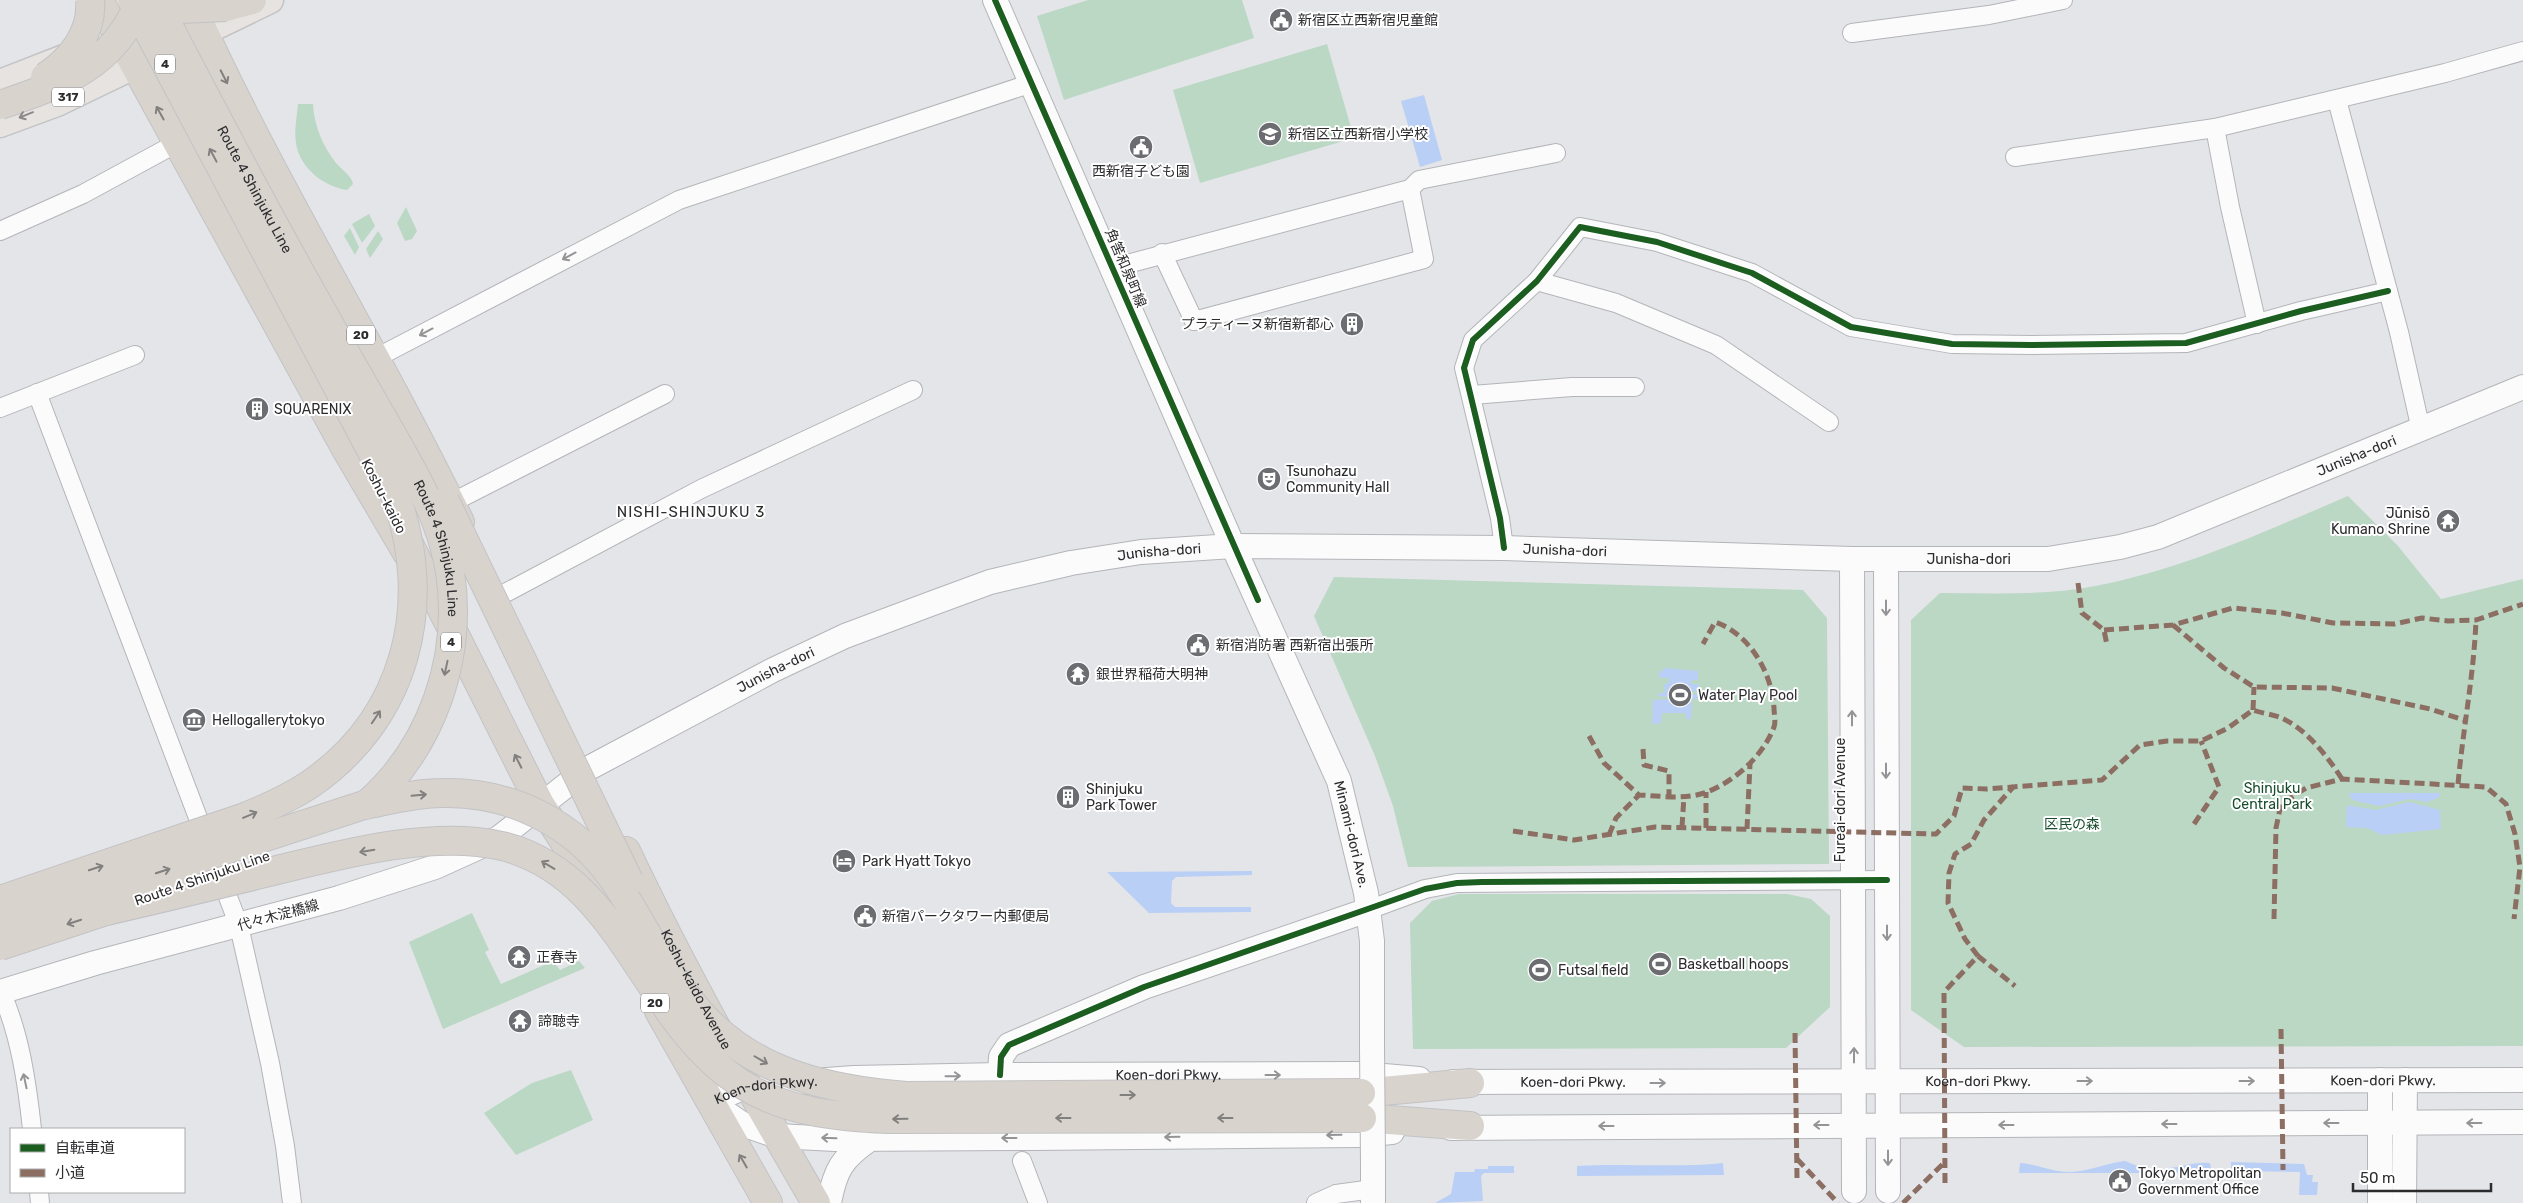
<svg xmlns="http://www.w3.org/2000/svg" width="2523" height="1203" font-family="Rubik,'Noto Sans JP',sans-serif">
<rect width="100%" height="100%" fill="#e4e5e9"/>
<g fill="#bbd8c4">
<path d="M1088,0H1242L1254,38L1064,100L1037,16Z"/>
<path d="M1327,44L1354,138L1200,183L1173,90Z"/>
<path d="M298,104H313C314,126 323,146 336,163C341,169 352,176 353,184L347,190C324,187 299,167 296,143C294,130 297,116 298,104Z"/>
<path d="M406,207L417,231L412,239L405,241L397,223Z"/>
<path d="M369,214L375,226L362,243L352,224Z"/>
<path d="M350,228L359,247L355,255L344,236Z"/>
<path d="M378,231L383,239L370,258L366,249Z"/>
<path d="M2348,496L2398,546L2441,599L2523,579V1046L1964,1047L1911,1010V620L1940,593C1991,593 2045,596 2095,586C2184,569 2266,531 2348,496Z"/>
<path d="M1334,577L1803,590L1827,618L1829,864L1408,867L1393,806L1375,756L1314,616Z"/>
<path d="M1459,894H1787L1811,899L1830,916V1007L1786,1048L1413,1049L1410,923L1432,901Z"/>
<path d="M472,913L489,950L485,952L501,984L553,961L560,970L579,961L585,968L443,1029L409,942Z"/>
<path d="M571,1070L593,1120L516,1155L484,1113L532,1083Z"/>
</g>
<g fill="#b9cff5">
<path d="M1424,95L1442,160L1420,167L1401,101Z"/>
<path d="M1664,668L1698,671V680H1692L1691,684H1699V692L1692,691V694L1702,695V699H1692L1691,718L1686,720V713H1662L1661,723L1652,724L1653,700L1669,699V697L1658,696V693H1665L1664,684L1669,683V678H1659V671H1663Z"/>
<path d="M2348,793H2440V797L2427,802L2410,799L2379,806L2352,800Z"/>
<path d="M2409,802L2440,810L2441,829L2382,835L2367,828L2346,827L2347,805L2376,810Z"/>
<path d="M1252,871V875L1176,877L1172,881L1171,903L1175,907H1251V912L1149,913L1107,872Z"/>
<path d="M2125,1161C2133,1164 2143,1169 2151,1169C2172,1171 2190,1161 2210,1163L2212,1173H2019L2020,1163C2037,1164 2051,1172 2070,1172C2087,1172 2107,1163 2125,1161Z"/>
<path d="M2231,1162L2304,1164L2307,1175H2313L2312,1182H2318L2317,1195H2299L2300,1172L2231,1171Z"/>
<path d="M1723,1163L1724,1175L1577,1176V1166C1626,1163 1674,1168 1723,1163Z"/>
<path d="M1488,1166H1514V1173H1484L1481,1176L1483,1201L1435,1203L1451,1194L1455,1172H1474L1475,1169H1488Z"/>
</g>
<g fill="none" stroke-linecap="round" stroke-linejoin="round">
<g stroke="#b4b5b8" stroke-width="20">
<g id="street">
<path d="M1852,33L1989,15L2063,0"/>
<path d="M2337,100L2399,332L2421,430"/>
<path d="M2215,128L2230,207L2257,324"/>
<path d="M2015,157L2215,128L2445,73L2523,51"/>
<path d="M0,231L83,194L177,143"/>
<path d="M1162,253L1194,321L1424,259L1410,189"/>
<path d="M1112,268L1410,189L1419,180L1556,153"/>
<path d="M1537,281L1616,303L1716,345L1829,422"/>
<path d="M374,359L679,200L1032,83"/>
<path d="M37,393L239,926L270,1063L285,1146L292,1203"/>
<path d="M1472,395L1572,387H1635"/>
<path d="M0,408L135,355"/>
<path d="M451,503L665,394"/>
<path d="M1504,548L1500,518L1464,368L1473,340L1537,281L1580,227L1657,242L1752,273L1851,327L1952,344L2031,345L2186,343L2301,311L2388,291"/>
<path d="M496,598L701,489L913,390"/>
<path d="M1368,910L1425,889L1457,883L1887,880"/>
<path d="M1,992C20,1034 27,1083 32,1129"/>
<path d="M1022,1161L1038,1203"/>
<path d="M39,1192L40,1203"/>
<path d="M1316,1203L1336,1194L1373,1189"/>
</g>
</g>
<g stroke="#b4b5b8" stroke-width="26">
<g id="secondary">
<path id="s1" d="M995,0L1233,546L1339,781L1366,893L1372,941V1046"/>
<path d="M1852,559L1854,1191"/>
<path d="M1886,560L1888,1191"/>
<path id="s2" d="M0,992L95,963L339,898L435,867L499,838L587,769L773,670L845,636L933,603L990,582L1071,563L1141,552L1233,546L1504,548L1852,559H2048L2120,547L2158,537L2523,387"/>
<path d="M1000,1075L1001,1057L1009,1045L1144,987L1368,910"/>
<path id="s3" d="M1453,1082L2523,1080"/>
<path d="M710,1102L742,1124L777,1136L835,1139L1033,1138L1361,1135L1392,1132"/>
<path id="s4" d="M710,1102L747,1086L854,1078L1000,1075L1361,1074L1419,1079"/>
<path d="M1451,1128L2523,1122"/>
<path d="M1373,1164V1203"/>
<path d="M829,1203C835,1170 842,1158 870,1139"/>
<path d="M2380,1203V1080"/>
<path d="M2404,1203L2405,1080"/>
</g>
</g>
<g stroke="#c3c3c5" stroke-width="29">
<g id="primary">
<path d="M0,83L64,58"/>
<path d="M0,124L57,103L270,0"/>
</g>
</g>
<g stroke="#c3c3c5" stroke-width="30">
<g id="highway">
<path d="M99,0L347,451L407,553"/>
<path d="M189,0C269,179 374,345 460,522"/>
<path d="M226,7L252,0"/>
<path d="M409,544L540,804L564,841L602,907"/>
<path id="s5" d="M626,851C683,972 749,1088 816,1203"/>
<path d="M659,1011L768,1203"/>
<path d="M1361,1093L1470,1083"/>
<path d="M1362,1118L1470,1126"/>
</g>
</g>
<use href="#street" stroke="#fbfbfc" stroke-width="18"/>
<use href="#secondary" stroke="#fbfbfc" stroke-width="24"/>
<use href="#primary" stroke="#e7e3e0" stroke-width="26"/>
<use href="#highway" stroke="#d9d3ce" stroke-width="28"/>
<g stroke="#b4b5b8" stroke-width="26" stroke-linecap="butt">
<path id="secondary-bridge" d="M1372,1046L1373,1164"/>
</g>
<g stroke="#c3c3c5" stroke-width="30" stroke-linecap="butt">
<g id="highway-bridge">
<path d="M146,0L181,9L226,7"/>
<path id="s6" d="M155,0C211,108 267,215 327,320C347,357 369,394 390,431C415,475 442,520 450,572C463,658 432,748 366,805"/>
<path d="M45,77C71,60 93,33 90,0"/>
<path d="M0,105C62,84 115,66 140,0"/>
<path d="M445,501L629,881"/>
<path d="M0,900L245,817C267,808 289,798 309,785C406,719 435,605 396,497L132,0"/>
<path d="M106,911C159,899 212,886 265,873C335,856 431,829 502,846C623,876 643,1021 740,1083C785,1112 837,1117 888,1119L1362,1118"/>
<path d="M0,923L364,805C390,800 416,793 442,793C511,791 575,824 614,880C644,924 666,976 703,1016C756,1074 831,1090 906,1096L1361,1093"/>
<path d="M0,946L124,905"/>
</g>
</g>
<use href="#secondary-bridge" stroke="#fbfbfc" stroke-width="24"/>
<use href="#highway-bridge" stroke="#d9d3ce" stroke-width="28"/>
<g stroke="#8d6e63" stroke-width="5" stroke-dasharray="10 5" stroke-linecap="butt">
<path d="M2078,583L2082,613L2104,630L2107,645"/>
<path d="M2173,625L2224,668L2254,687L2332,688L2430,709L2464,720"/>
<path d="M2104,630L2173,625L2233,608L2282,613L2333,623L2394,624L2422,618L2448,621L2476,620L2523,604"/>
<path d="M2253,710L2254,687"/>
<path d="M1589,736L1604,763L1639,795C1661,796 1686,800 1707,792C1735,781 1763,756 1774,727C1776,722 1774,714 1774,708C1772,673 1750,634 1715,622L1703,644"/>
<path d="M1643,749L1644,765L1669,771V796"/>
<path d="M2458,784C2463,729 2474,674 2476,620"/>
<path d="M2194,824L2219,787L2201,741"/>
<path d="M1682,827L1684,796"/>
<path d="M1706,828V792"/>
<path d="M1747,829L1750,764"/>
<path d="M1513,831L1574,840L1655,827L1936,834L1954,816L1962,788L1987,789L2102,780L2140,745L2167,741H2201L2228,728L2253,710C2261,713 2271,714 2279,717C2305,727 2328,757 2342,779"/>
<path d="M1609,835L1616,818L1639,795"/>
<path d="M2274,919L2276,828L2281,804L2306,788L2342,779L2486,787L2506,804L2515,834L2520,867L2514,919"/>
<path d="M1978,956L1965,939L1948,903L1949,873L1955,854L1971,844L1984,820L2014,786"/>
<path d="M2281,1029L2283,1170"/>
<path d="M1795,1033L1797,1178"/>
<path d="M1797,1159L1838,1203"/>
<path d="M1945,1183L1944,992L1978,956L2015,986"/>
<path d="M1903,1203L1945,1162"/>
</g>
<g stroke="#fff" stroke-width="9">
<g id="cycleway">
<path d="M995,0L1258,600"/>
<path d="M1504,548L1500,518L1464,368L1473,340L1537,281L1580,227L1657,242L1752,273L1851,327L1952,344L2031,345L2186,343L2301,311L2388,291"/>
<path d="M1000,1075L1001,1057L1009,1045L1144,987L1425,889L1457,883L1482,882L1887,880"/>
</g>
</g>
<use href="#cycleway" stroke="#1b5e20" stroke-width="6"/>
</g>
<defs><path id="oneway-shaft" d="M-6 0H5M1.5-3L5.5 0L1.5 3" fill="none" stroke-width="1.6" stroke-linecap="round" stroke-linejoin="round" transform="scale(1.25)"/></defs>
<g stroke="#82807e">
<use href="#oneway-shaft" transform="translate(224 77) rotate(63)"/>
<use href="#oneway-shaft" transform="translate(160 113) rotate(-119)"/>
<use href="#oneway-shaft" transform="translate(213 155) rotate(-118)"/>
<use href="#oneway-shaft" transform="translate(446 668) rotate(102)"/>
<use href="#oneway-shaft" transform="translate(376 717) rotate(-56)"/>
<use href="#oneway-shaft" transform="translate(518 761) rotate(-117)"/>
<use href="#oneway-shaft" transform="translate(419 795) rotate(-5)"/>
<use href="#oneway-shaft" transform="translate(250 815) rotate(-23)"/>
<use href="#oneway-shaft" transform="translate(367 851) rotate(170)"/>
<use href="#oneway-shaft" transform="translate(548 865) rotate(-149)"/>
<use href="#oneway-shaft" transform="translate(96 868) rotate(-18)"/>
<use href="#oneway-shaft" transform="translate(163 871) rotate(-18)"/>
<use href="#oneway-shaft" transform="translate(74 922) rotate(162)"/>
<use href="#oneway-shaft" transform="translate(761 1060) rotate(30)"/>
<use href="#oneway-shaft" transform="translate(1128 1095)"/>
<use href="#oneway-shaft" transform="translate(1063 1118) rotate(-180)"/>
<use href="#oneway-shaft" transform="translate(1225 1118) rotate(-180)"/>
<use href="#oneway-shaft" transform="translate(900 1119) rotate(179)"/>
<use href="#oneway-shaft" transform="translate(743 1161) rotate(-120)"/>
</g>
<use stroke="#8a8888" href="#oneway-shaft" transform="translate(26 115) rotate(158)"/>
<g stroke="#949496">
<use href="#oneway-shaft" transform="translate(569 256) rotate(152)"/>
<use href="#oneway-shaft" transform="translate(426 332) rotate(152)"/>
<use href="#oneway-shaft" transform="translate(1886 608) rotate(90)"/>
<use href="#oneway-shaft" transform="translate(1852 718) rotate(-90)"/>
<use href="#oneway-shaft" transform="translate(1886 771) rotate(90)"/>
<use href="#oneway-shaft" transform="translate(1887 933) rotate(90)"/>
<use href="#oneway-shaft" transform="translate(1854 1055) rotate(-90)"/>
<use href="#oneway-shaft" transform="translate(1273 1075)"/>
<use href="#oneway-shaft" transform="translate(953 1076) rotate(-1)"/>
<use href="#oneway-shaft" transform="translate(25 1081) rotate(-102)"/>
<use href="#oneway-shaft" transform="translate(2085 1081)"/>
<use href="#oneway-shaft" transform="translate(2247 1081)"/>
<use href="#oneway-shaft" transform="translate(1658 1083)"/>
<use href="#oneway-shaft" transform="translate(2331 1123) rotate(180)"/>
<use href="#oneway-shaft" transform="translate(2474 1123) rotate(180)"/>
<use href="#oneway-shaft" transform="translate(2169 1124) rotate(180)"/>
<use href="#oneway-shaft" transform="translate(1821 1125) rotate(180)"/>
<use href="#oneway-shaft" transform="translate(2006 1125) rotate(180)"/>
<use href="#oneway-shaft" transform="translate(1606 1126) rotate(180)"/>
<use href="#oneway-shaft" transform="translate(1334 1135) rotate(179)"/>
<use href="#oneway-shaft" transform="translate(1172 1137) rotate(179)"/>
<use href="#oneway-shaft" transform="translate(829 1138) rotate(-178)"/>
<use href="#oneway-shaft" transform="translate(1009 1138) rotate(180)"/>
<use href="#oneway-shaft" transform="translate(1888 1158) rotate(90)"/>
</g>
<defs>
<g id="civic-disc" transform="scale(1.25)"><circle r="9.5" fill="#6c6d70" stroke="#fff"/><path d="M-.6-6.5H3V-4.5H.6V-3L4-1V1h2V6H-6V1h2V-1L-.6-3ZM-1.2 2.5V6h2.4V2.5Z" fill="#fff"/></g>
<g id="school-disc" transform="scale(1.25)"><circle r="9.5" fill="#6c6d70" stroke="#fff"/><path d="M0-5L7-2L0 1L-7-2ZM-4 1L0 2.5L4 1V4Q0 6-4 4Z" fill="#fff"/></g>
<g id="building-disc" transform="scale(1.25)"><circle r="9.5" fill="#6c6d70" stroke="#fff"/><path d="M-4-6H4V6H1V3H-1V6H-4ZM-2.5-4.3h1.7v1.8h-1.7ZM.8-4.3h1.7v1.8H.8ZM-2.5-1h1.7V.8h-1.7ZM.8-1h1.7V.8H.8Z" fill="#fff"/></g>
<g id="theatre-disc" transform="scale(1.25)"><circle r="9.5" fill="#6c6d70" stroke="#fff"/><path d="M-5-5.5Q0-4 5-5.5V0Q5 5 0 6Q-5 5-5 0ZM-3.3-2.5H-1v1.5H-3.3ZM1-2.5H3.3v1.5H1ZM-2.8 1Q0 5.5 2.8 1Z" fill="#fff"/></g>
<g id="temple-disc" transform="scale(1.25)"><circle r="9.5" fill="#6c6d70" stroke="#fff"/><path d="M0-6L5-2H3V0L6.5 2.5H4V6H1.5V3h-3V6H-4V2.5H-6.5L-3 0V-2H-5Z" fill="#fff"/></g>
<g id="stadium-disc" transform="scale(1.25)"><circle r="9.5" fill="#6c6d70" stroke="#fff"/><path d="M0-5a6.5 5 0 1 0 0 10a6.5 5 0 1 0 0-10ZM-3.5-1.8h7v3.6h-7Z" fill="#fff"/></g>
<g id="museum-disc" transform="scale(1.25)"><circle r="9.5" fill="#6c6d70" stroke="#fff"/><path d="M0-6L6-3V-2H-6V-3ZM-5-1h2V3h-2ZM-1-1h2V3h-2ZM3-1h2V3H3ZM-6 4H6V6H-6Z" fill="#fff"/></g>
<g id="hotel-disc" transform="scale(1.25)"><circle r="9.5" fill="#6c6d70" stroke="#fff"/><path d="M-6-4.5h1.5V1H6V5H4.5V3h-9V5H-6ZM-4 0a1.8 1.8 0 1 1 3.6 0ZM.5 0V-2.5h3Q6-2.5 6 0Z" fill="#fff"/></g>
</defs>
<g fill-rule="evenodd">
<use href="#civic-disc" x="1281" y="20"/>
<use href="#school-disc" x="1270" y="134"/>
<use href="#civic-disc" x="1141" y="147"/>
<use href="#building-disc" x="1352" y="324"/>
<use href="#building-disc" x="257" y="409"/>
<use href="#theatre-disc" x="1269" y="479"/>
<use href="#temple-disc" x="2448" y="521"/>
<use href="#civic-disc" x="1198" y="645"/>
<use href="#temple-disc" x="1078" y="674"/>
<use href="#stadium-disc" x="1680" y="695"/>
<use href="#museum-disc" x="194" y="720"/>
<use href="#building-disc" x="1068" y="797"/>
<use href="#hotel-disc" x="844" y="861"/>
<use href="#civic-disc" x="865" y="916"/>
<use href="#temple-disc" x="519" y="957"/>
<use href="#stadium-disc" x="1660" y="964"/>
<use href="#stadium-disc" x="1540" y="970"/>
<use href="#temple-disc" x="520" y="1021"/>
<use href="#civic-disc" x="2120" y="1181"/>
</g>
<g text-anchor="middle" stroke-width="4" stroke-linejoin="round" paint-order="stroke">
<g fill="#fff" stroke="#6b6b6d" stroke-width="1">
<rect x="155" y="54.5" width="20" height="19" rx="4"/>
<rect x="52" y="87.5" width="32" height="19" rx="4"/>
<rect x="347" y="325.5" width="28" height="19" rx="4"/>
<rect x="441" y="632.5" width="20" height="19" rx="4"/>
<rect x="641" y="993.5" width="28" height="19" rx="4"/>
</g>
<g font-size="12" font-weight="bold" fill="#2c2c2f">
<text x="165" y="68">4</text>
<text x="68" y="101">317</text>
<text x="361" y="339">20</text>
<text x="451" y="646">4</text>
<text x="655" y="1007">20</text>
</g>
<g font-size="14" fill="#2c2c2f" stroke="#fff" text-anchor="start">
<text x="1298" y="25">新宿区立西新宿児童館</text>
<text x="1288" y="139">新宿区立西新宿小学校</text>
<text x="1141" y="176" text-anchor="middle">西新宿子ども園</text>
<text x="1334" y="329" text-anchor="end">プラティーヌ新宿新都心</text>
<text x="274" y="414">SQUARENIX</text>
<text x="1286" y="476">Tsunohazu<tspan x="1286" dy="16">Community Hall</tspan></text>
<text x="2430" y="518" text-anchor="end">Jūnisō<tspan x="2430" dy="16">Kumano Shrine</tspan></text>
<text x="1216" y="650">新宿消防署 西新宿出張所</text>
<text x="1096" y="679">銀世界稲荷大明神</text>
<text x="1698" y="700">Water Play Pool</text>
<text x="212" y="725">Hellogallerytokyo</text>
<text x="1086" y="794">Shinjuku<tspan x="1086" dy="16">Park Tower</tspan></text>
<text x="862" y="866">Park Hyatt Tokyo</text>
<text x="882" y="921">新宿パークタワー内郵便局</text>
<text x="536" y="962">正春寺</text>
<text x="1678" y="969">Basketball hoops</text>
<text x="1558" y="975">Futsal field</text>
<text x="538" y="1026">諦聴寺</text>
<text x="2138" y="1178">Tokyo Metropolitan<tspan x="2138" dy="16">Government Office</tspan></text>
</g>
<g font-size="14" fill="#2c2c2f" stroke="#fff">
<text dy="5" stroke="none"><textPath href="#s6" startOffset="214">Route 4 Shinjuku Line</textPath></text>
<text transform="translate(1126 268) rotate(67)" y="5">角筈和泉町線</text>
<text dy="5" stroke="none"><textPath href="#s2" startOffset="2468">Junisha-dori</textPath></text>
<text transform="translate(384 496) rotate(63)" y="5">Koshu-kaido</text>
<text dy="5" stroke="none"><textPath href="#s6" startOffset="619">Route 4 Shinjuku Line</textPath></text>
<text dy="5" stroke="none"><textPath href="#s2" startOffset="1658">Junisha-dori</textPath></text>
<text dy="5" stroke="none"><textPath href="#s2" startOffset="1252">Junisha-dori</textPath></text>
<text dy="5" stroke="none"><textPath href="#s2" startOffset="2062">Junisha-dori</textPath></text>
<text dy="5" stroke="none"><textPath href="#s2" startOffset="848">Junisha-dori</textPath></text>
<text transform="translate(1840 800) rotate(-90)" y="5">Fureai-dori Avenue</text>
<text dy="5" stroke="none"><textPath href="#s1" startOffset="908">Minami-dori Ave.</textPath></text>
<text transform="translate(202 878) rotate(-19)" y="5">Route 4 Shinjuku Line</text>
<text transform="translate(278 915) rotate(-15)" y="5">代々木淀橋線</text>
<text dy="5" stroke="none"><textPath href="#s5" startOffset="155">Koshu-kaido Avenue</textPath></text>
<text dy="5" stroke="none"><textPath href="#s4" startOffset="462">Koen-dori Pkwy.</textPath></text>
<text dy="5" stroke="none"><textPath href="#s3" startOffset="930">Koen-dori Pkwy.</textPath></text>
<text dy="5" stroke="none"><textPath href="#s3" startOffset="525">Koen-dori Pkwy.</textPath></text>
<text dy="5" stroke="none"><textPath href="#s3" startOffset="120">Koen-dori Pkwy.</textPath></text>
<text dy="5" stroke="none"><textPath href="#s4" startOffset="58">Koen-dori Pkwy.</textPath></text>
</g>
<g font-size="14" fill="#184d2c" stroke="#fff">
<text x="2272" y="793">Shinjuku<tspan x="2272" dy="16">Central Park</tspan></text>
<text x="2072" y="829">区民の森</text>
</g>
<g font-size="15" letter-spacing="1" fill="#2c2c2f" stroke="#fff">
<text x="691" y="517">NISHI-SHINJUKU 3</text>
</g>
</g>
<rect x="10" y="1128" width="175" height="65" fill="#ffffff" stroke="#ababac"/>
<rect x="20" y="1144" width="25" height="8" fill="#1b5e20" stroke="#ababac"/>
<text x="55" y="1153" font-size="15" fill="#2c2c2f">自転車道</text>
<rect x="20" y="1169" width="25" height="8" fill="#8d6e63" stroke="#ababac"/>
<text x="55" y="1178" font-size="15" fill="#2c2c2f">小道</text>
<path d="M2353 1183v8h138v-8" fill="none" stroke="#2c2c2f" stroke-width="2.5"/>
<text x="2360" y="1183" font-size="15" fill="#2c2c2f" stroke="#ffffff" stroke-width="4" paint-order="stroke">50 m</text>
</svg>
